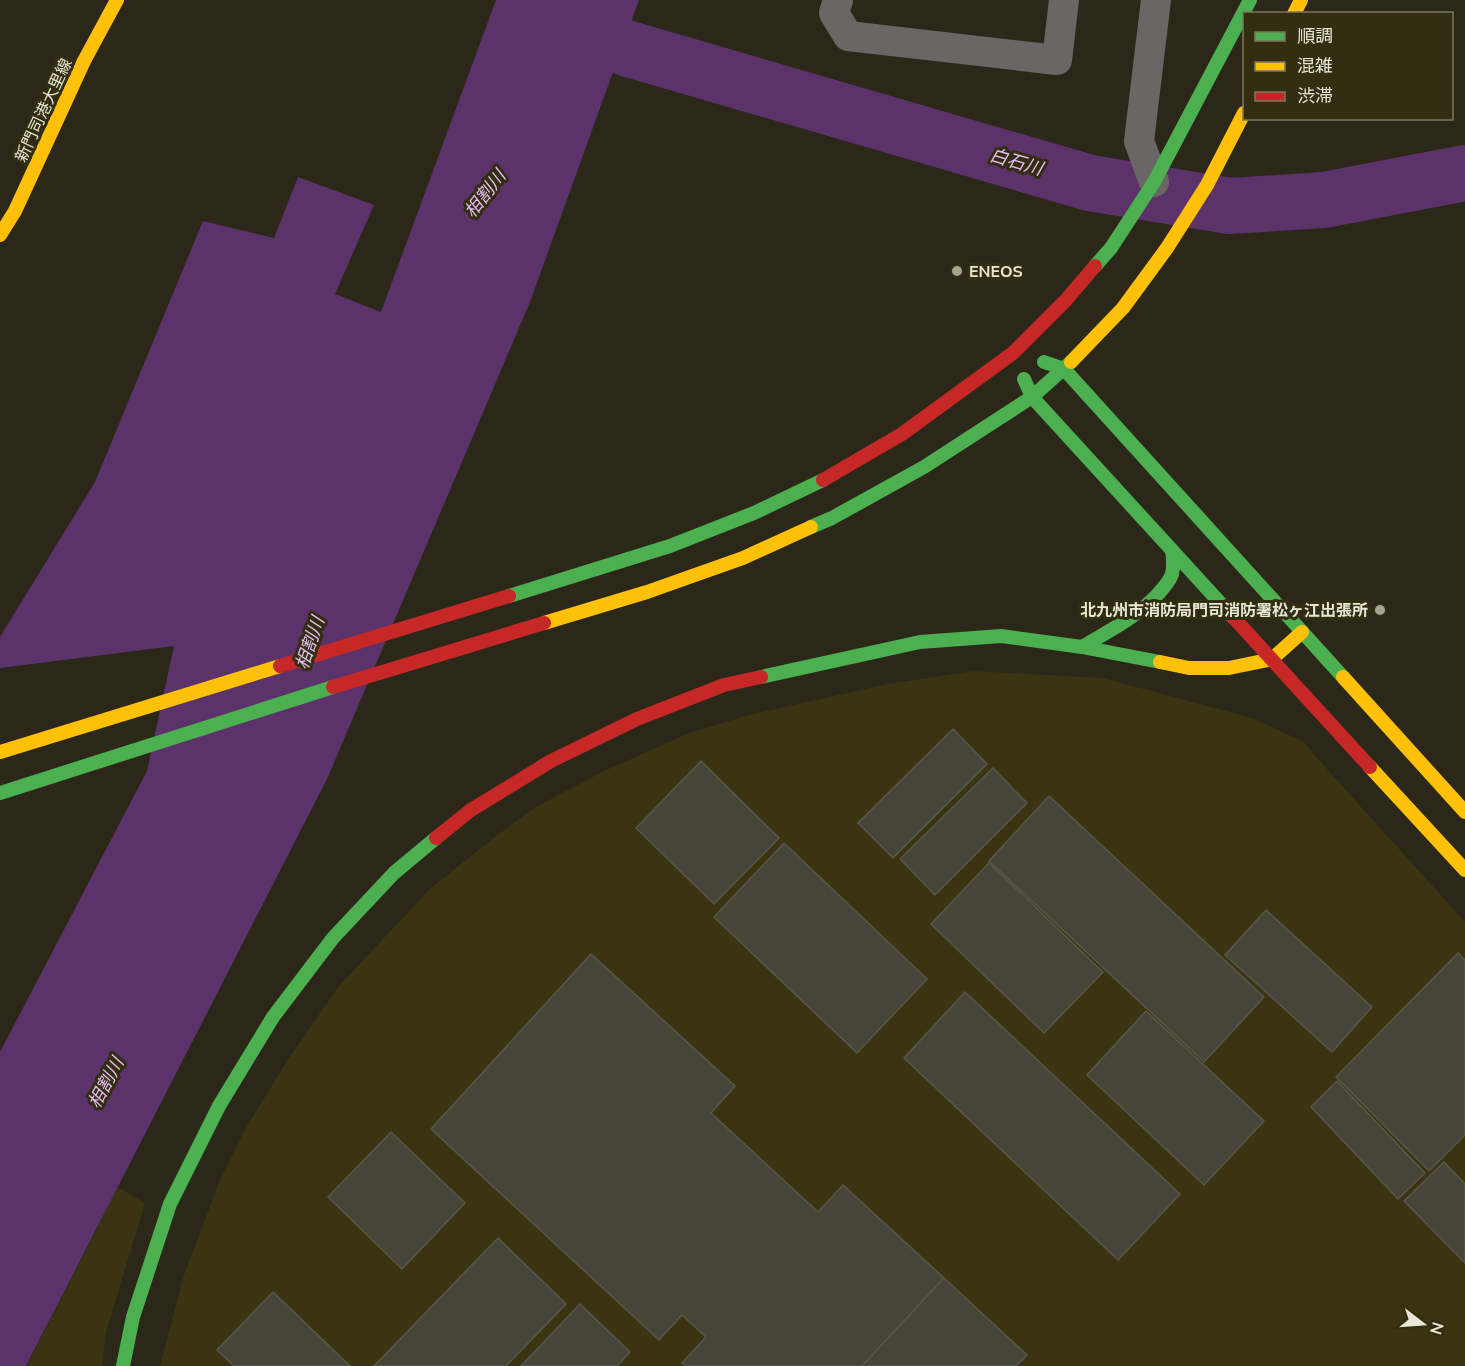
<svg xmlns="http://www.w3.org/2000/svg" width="1465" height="1366" font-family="'Nunito Sans','Noto Sans JP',sans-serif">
<rect width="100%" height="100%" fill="#2b2819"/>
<g fill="#3a3412">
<path d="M974,671L1103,678L1252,718L1304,742L1317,758L1465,922V1366H160L184,1275L220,1180L244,1131L289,1058L339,986L431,888L496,836L534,808L604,771L689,733L749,715L888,684Z"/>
<path d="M118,1187L145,1203L106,1332L102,1366H27Z"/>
</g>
<path fill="#5c326b" d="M496,0H639L530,302L327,779L26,1366H0V1052L147,771L174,646L0,668V637L95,482L203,221L274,238L298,177L374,205L335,294L381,312Z"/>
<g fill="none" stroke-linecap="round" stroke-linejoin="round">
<path stroke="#5c326b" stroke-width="56" d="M579,30L629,49L1090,183L1230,206L1324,200L1465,173"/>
</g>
<g fill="#474438" stroke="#59574a" stroke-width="1.5">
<path d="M953,729L987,764L893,858L858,823Z"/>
<path d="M701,761L779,838L714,904L636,828Z"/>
<path d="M993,768L1027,803L935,895L900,859Z"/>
<path d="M1049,796L1264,997L1204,1062L989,861Z"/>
<path d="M784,843L927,979L857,1053L714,917Z"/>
<path d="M989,863L1103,972L1044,1033L931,924Z"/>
<path d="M1266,910L1372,1007L1332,1052L1225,955Z"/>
<path d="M1458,953L1465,960V1135L1429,1171L1336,1077Z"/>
<path d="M591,954L735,1086L711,1113L818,1212L843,1185L944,1278L862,1366H686L682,1363L706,1337L682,1315L659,1340L431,1129Z"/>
<path d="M965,992L1180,1194L1118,1260L904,1058Z"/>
<path d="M1146,1011L1264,1121L1204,1185L1087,1075Z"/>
<path d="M1337,1081L1425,1173L1398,1199L1311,1107Z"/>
<path d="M391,1132L465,1203L402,1269L328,1197Z"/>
<path d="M1444,1162L1465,1184V1263L1404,1201Z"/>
<path d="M498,1238L566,1304L506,1366H374Z"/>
<path d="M944,1278L1027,1355L1016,1366H862Z"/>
<path d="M273,1292L350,1366H234L217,1350Z"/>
<path d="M580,1304L630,1352L617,1366H521Z"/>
</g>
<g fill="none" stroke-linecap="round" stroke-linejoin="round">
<g stroke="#696665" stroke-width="30">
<path d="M838,0L834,13L848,36L1057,60L1064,0"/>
<path d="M1154,182L1139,141L1156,0"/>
</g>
<g stroke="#4caf50" stroke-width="14">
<path d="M1095,266L1111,248L1154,182L1250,0"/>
<path d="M1044,362L1064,369L1343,677"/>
<path d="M1024,379L1032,397L1233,617"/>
<path d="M811,527L832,518L924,467L1032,397L1071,362"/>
<path d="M509,596L670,546L754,513L823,480"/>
<path d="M1082,647C1110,630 1136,618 1159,593C1164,587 1170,581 1172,574C1174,566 1173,557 1172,550"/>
<path d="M761,677L920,642L1001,636L1082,647L1160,662"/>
<path d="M0,793L333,687"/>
<path d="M123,1366L133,1317L170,1204L219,1106L273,1017L333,938L394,873L436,838"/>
</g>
<g stroke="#ffc107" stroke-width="14">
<path d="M1294,14L1301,0"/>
<path d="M0,235L15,211L84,61L117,0"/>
<path d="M1071,362L1123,308L1167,248L1207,185L1244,113"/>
<path d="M544,623L647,592L743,558L811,527"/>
<path d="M1160,662L1189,668H1229L1272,659L1302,632"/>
<path d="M1343,677L1465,812"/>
<path d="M0,752L280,666"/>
<path d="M1370,767L1465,870"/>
</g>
<g stroke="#c62828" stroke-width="14">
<path d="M823,480L902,434L1013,353L1066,300L1095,266"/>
<path d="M1233,617L1370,767"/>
<path d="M280,666L509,596"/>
<path d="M333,687L544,623"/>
<path d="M436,838L471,810L551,761L637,719L724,685L761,677"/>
</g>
</g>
<g fill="#a6a493" stroke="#332e11" stroke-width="2">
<circle cx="957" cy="271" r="6"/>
<circle cx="1380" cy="610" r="6"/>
</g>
<g text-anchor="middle" stroke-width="6" stroke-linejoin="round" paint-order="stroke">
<g font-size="16" fill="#e8e6d5" stroke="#332e11">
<text transform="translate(43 110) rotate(-65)" y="6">新門司港大里線</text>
</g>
<g font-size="16" font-weight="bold" fill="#e8e6d5" stroke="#332e11" text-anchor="start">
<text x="969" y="277">ENEOS</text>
<text x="1368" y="616" text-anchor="end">北九州市消防局門司消防署松ヶ江出張所</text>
</g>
<g font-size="18" font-style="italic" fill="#e5bef5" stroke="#332e11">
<text transform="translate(1016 162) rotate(16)" y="6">白石川</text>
<text transform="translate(485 194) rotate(-52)" y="6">相割川</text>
<text transform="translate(310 643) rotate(-71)" y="6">相割川</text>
<text transform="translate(106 1083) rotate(-62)" y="6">相割川</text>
</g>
</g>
<rect x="1243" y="12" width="210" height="108" fill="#332e11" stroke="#7b785f" stroke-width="1.5"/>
<rect x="1255" y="32" width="30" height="9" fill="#4caf50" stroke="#7b785f" stroke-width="1.5"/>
<text x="1297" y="42" font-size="18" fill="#e8e6d5">順調</text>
<rect x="1255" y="62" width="30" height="9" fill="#ffc107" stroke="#7b785f" stroke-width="1.5"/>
<text x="1297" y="72" font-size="18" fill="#e8e6d5">混雑</text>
<rect x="1255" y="92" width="30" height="9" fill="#c62828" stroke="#7b785f" stroke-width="1.5"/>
<text x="1297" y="102" font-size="18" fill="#e8e6d5">渋滞</text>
<g transform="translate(1423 1324) rotate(107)" stroke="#332e11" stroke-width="4.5" paint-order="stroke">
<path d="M0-4.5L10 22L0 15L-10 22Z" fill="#e8e6d5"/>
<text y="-9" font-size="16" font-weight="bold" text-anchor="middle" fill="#e8e6d5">N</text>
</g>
</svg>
